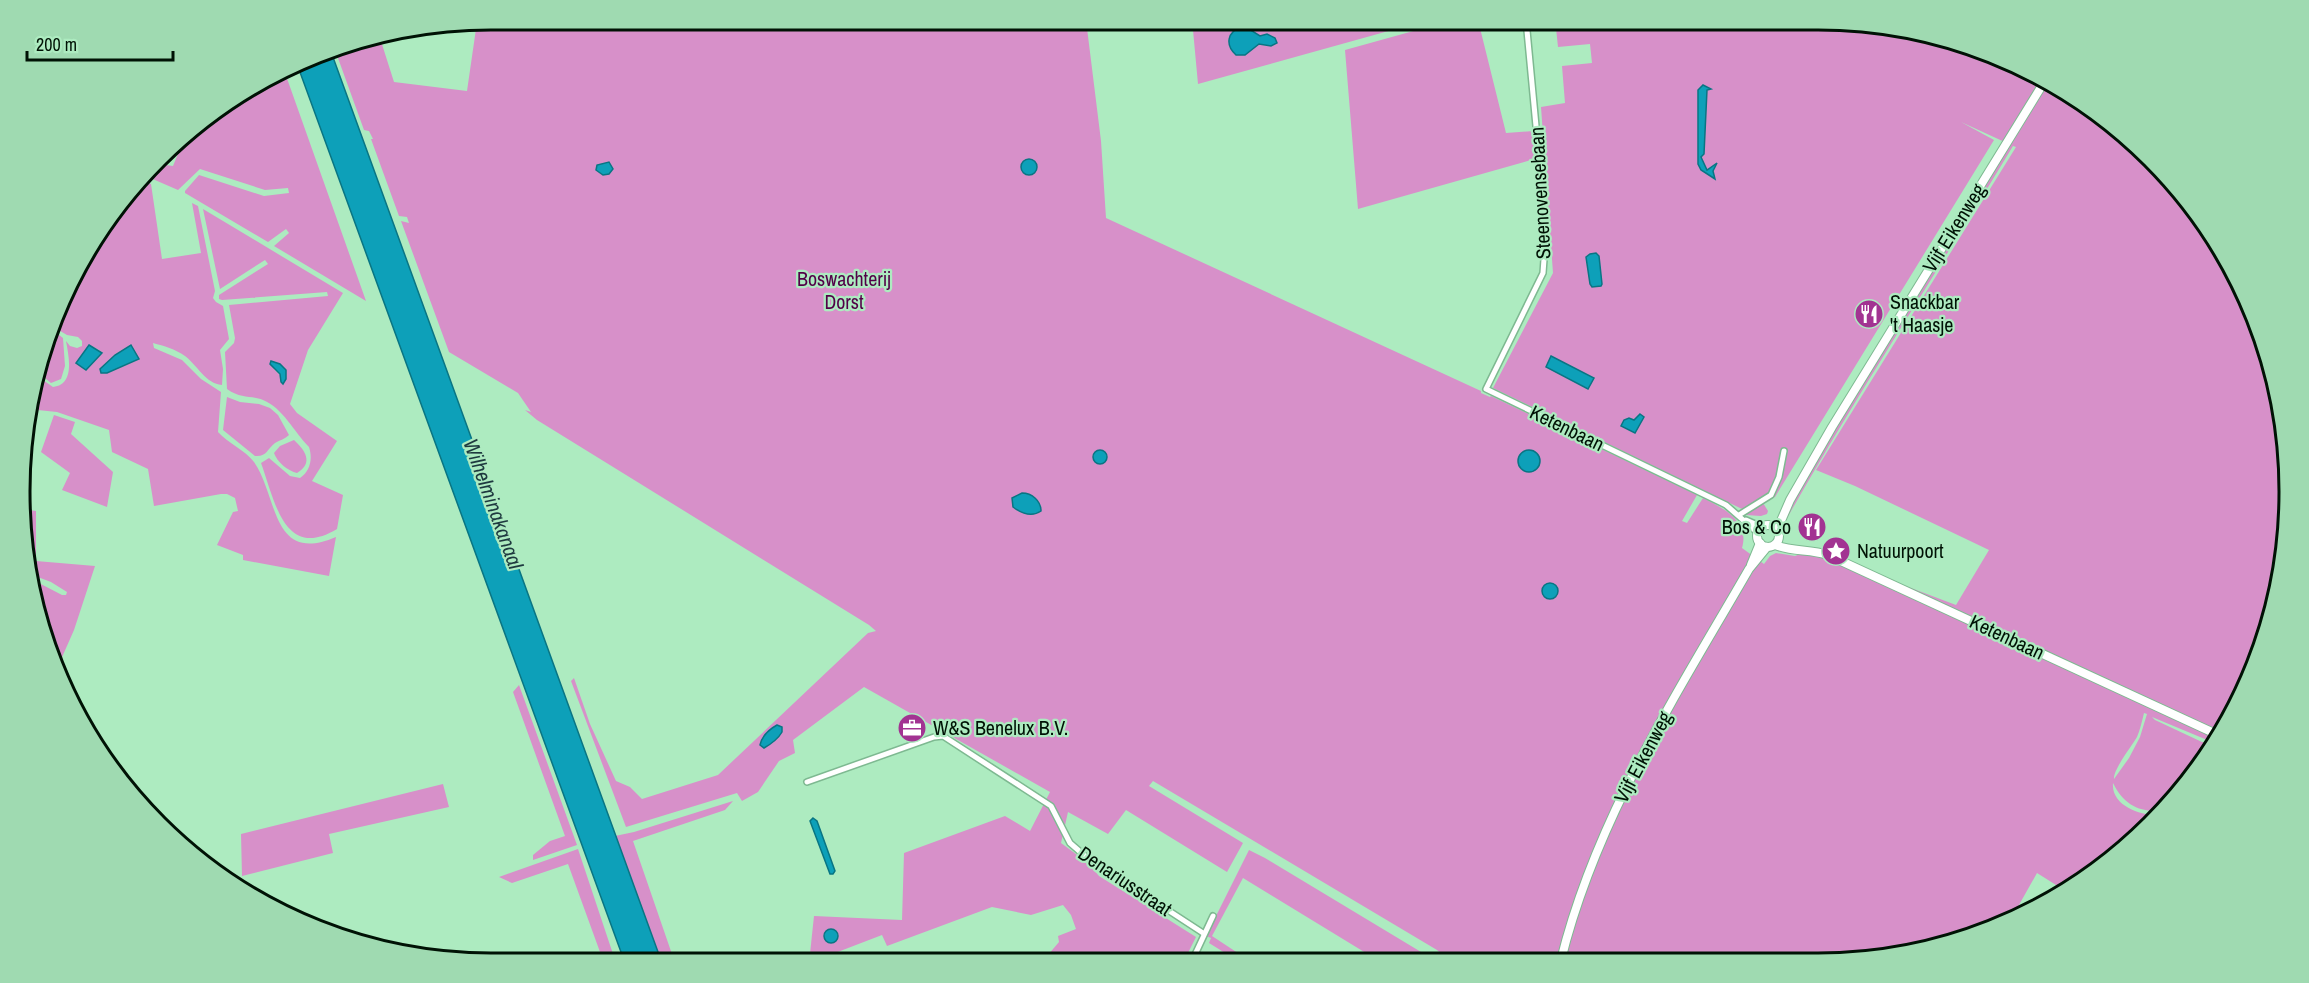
<svg xmlns="http://www.w3.org/2000/svg" width="2309" height="983" font-family="'Archivo Narrow',sans-serif">
<rect width="100%" height="100%" fill="#adebc0"/>
<g fill="#d790c9" fill-rule="evenodd">
<path d="M492,20H1086L1101,141L1106,218L1481,391V393L1490,397L1491,396L1697,495L1682,521L1687,523L1703,498C1723,508 1750,521 1742,548L1764,564L1770,556L1776,553L1795,556L1803,553L1821,554L1956,605L1989,550L1855,486L1816,470L2016,147L2013,146C1938,271 1858,392 1786,520L1784,518L1821,450L2009,144L1961,122L1994,140L1775,497L1742,509L1493,388L1553,273L1541,107L1565,103L1562,66L1592,63L1590,44L1558,47L1556,28L1535,30V22L1554,20H1818L1970,45L2054,83L2129,137L2192,204L2241,283L2273,370L2289,461L2285,553L2264,644L2212,742L2152,717L2155,720L2202,742L2211,743L2197,765L2192,779L2160,811C2137,812 2123,803 2113,783C2111,805 2139,815 2156,815L2105,866L2064,890L2037,873L2010,921L1998,927L1879,959L1450,961L1437,950L1153,781L1149,786L1243,843L1227,872L1126,810L1108,834L1068,812L1061,843L1088,863L1099,876L1196,937L1184,961L1042,962L1059,942L1058,936L1076,929L1071,915L1063,905L1031,915L992,907L887,946L882,935L809,963L814,916L902,920L904,853L1005,816L1030,831L1050,792L864,687L793,740L795,753L779,761L758,792L742,801L737,793L626,827L571,681L574,678L590,724L616,781L630,787L642,799L718,775L868,633L876,631L869,625L537,420L525,410L531,412L518,393L449,352L401,221L409,223L407,217L399,216L371,139H373L369,131L364,130L334,47L380,38L394,82L467,91L477,22ZM2144,713L2147,714L2140,737L2129,758L2114,779C2113,770 2131,747 2137,737C2140,730 2142,721 2144,713Z"/>
<path d="M1231,20H1428L1198,84L1193,30ZM1246,27L1271,46L1228,40L1236,29Z"/>
<path d="M1453,20H1478L1506,133L1533,131L1535,159L1358,209L1345,50Z"/>
<path d="M284,70L366,301L274,246L289,233L286,229L268,242L185,193V191L199,175L264,196L289,193L288,188L265,190L200,169L178,190L148,177L158,164L173,166L187,132L256,83Z"/>
<path d="M144,181L151,184L162,259L201,253L192,203L198,206L215,291L213,298L216,302L223,306L229,339L220,350L223,369L222,385C206,384 197,365 185,356C175,349 164,346 153,343L154,348L182,360L201,379L221,392L218,432C228,443 245,450 254,462C278,496 271,565 336,537L329,576L243,560V555L217,545L233,512L238,511L235,498L227,494H221L154,506L148,469L112,452L109,430L57,412L28,409L29,400L37,376L53,387C75,385 69,357 66,341L70,346L77,348L82,346V341L78,337L67,335L55,328L83,255ZM89,345L99,350L101,354L86,370L76,363ZM131,345L135,361L107,373H101L100,369L115,355Z"/>
<path d="M203,209L343,293L308,350L290,404L297,413L337,441L312,481L343,495L337,529C284,561 275,501 261,463L269,458L290,476L300,478C310,471 313,459 309,447C294,432 283,408 263,400C250,395 241,399 227,389L225,352L234,343L235,338L229,305L328,296L327,292L222,300L219,299V295L268,264L265,260L220,289ZM271,361L278,363L286,370V379L283,384L281,382L280,375L274,369Z"/>
<path d="M54,331L63,338L65,366L61,379L51,383L39,373Z"/>
<path d="M227,397L240,402L259,404L270,408L278,415L289,435C285,439 280,440 275,443C267,449 267,457 255,456L223,430Z"/>
<path d="M54,415L75,422L71,434L113,472L107,507L62,490L70,473L41,452Z"/>
<path d="M294,440C305,450 314,463 297,473C288,471 277,462 274,453L280,446Z"/>
<path d="M1763,503L1768,511L1767,514L1761,516L1746,515L1748,511Z"/>
<path d="M21,509L36,511V561L95,566L74,630L59,664L28,580L35,581L62,595H66L67,592L51,582L27,573Z"/>
<path d="M519,685L577,845L533,860V855L550,841L565,836L513,692Z"/>
<path d="M443,784L449,807L329,834L333,853L242,876L241,834Z"/>
<path d="M733,801L725,810L633,841L674,960H749L754,963H662L615,836L634,832Z"/>
<path d="M578,849L616,963H604L568,864L512,883L499,877Z"/>
<path d="M1249,850L1265,858L1436,961H1379L1243,878L1212,936L1250,961H1238L1209,943L1211,938L1206,936Z"/>
</g>
<g fill="#0da0b9" stroke="#097583" stroke-width="1.5">
<path d="M1241,27L1249,29L1260,36L1267,34L1275,38L1277,43L1271,46L1259,44L1245,55H1236C1225,45 1227,32 1241,27Z"/>
<path d="M330,49L662,963H625L297,64Z"/>
<path d="M1703,85L1711,89L1707,90L1704,154L1701,157L1707,170L1717,163L1713,171L1715,179L1701,170L1698,164V90Z"/>
<circle cx="1029" cy="167" r="8"/>
<path d="M609,162L613,169L609,174L603,175L596,170L597,165Z"/>
<path d="M1596,253L1599,256L1602,284L1601,286L1592,287L1590,284L1586,257L1590,254Z"/>
<path d="M89,345L102,353L86,370L76,363Z"/>
<path d="M131,345L139,359L107,373H101L100,369L115,355Z"/>
<path d="M1551,356L1594,378L1588,389L1546,367Z"/>
<path d="M271,361L280,364L286,370V379L283,384L281,382L280,374L270,364Z"/>
<path d="M1640,414L1644,417L1635,433L1621,426L1624,420L1629,418L1634,420Z"/>
<circle cx="1529" cy="461" r="11"/>
<circle cx="1100" cy="457" r="7"/>
<path d="M1022,493C1032,493 1041,501 1041,511C1031,518 1021,513 1013,507L1012,498Z"/>
<circle cx="1550" cy="591" r="8"/>
<path d="M777,725L782,727V732C778,739 771,744 764,748L760,745C762,736 768,730 777,725Z"/>
<path d="M813,818L817,821L835,871L833,874H830L810,821Z"/>
<circle cx="831" cy="936" r="7"/>
</g>
<g fill="none" stroke-linecap="round" stroke-linejoin="round">
<path stroke="#097583" stroke-width="1.5" d="M1193,20L1194,28"/>
<g stroke="#7eb991" stroke-width="8">
<g id="street">
<path d="M1526,20L1546,232L1543,273L1486,389L1726,505L1758,533"/>
<path d="M1739,515L1771,495L1779,477L1784,451"/>
<path d="M1746,520L1762,527"/>
<path d="M807,782L934,737L943,736L1051,806L1070,843L1085,856L1203,933"/>
<path d="M1192,961L1213,916"/>
</g>
</g>
<g stroke="#7eb991" stroke-width="10">
<g id="secondary">
<circle cx="1768" cy="536" r="11"/>
<path d="M1777,530L1790,500L1832,427L2046,79"/>
<path d="M1775,545C1792,552 1810,549 1828,555L2216,734"/>
<path d="M1751,565L1760,543"/>
<path d="M1561,960C1596,818 1677,694 1749,569L1767,547"/>
</g>
</g>
<use href="#street" stroke="#fff" stroke-width="5"/>
<use href="#secondary" stroke="#fff" stroke-width="8"/>
</g>
<defs>
<g id="restaurant-disc" transform="scale(1.5)"><circle r="9.5" fill="#a23392" stroke="#adebc0"/><path d="M-5-6h1v4h1v-4h1v4h1v-4h1v5L-1.5 .5V6h-2V.5L-5-1ZM5-6V6H3V1.5H1.5Q1.5-4 5-6Z" fill="#fff"/></g>
<g id="sight-disc" transform="scale(1.5)"><circle r="9.5" fill="#a23392" stroke="#adebc0"/><path d="M0-6L1.8-2.2L6-1.7L2.9 1.2L3.7 5.4L0 3.3L-3.7 5.4L-2.9 1.2L-6-1.7L-1.8-2.2Z" fill="#fff"/></g>
<g id="office-disc" transform="scale(1.5)"><circle r="9.5" fill="#a23392" stroke="#adebc0"/><path d="M-6-3h4V-5.5h4V-3h4V5H-6ZM-1-4.5V-3h2v-1.5ZM-6 0V1H6V0Z" fill="#fff"/></g>
</defs>
<g fill-rule="evenodd">
<use href="#restaurant-disc" x="1869" y="314"/>
<use href="#restaurant-disc" x="1812" y="527"/>
<use href="#sight-disc" x="1836" y="551"/>
<use href="#office-disc" x="912" y="728"/>
</g>
<g text-anchor="middle" stroke-width="4.5" stroke-linejoin="round" paint-order="stroke">
<g font-size="20" fill="#001205" stroke="#adebc0">
<text transform="translate(1540 193) rotate(-93)" y="7">Steenovensebaan</text>
<text transform="translate(1954 228) rotate(-58)" y="7">Vijf Eikenweg</text>
<text transform="translate(1567 428) rotate(26)" y="7">Ketenbaan</text>
<text transform="translate(2007 637) rotate(25)" y="7">Ketenbaan</text>
<text transform="translate(1643 757) rotate(-62)" y="7">Vijf Eikenweg</text>
<text transform="translate(1125 881) rotate(34)" y="7">Denariusstraat</text>
</g>
<g font-size="20" fill="#520048" stroke="#adebc0">
<text x="844" y="286">Boswachterij<tspan x="844" dy="23">Dorst</tspan></text>
</g>
<g font-size="20" fill="#001205" stroke="#adebc0" text-anchor="start">
<text x="1890" y="309">Snackbar<tspan x="1890" dy="23">'t Haasje</tspan></text>
<text x="1791" y="534" text-anchor="end">Bos &amp; Co</text>
<text x="1857" y="558">Natuurpoort</text>
<text x="933" y="735">W&amp;S Benelux B.V.</text>
</g>
<g font-size="21" font-style="italic" fill="#1e393f" stroke="#adebc0">
<text transform="translate(493 504) rotate(70)" y="7">Wilhelminakanaal</text>
</g>
</g>
<path d="M0 0H2309V983H0ZM491 30H1818A461 461 0 0 1 2279 491V492A461 461 0 0 1 1818 953H491A461 461 0 0 1 30 492V491A461 461 0 0 1 491 30Z" fill="#9fdab1" fill-rule="evenodd"/>
<path fill="none" stroke="#001205" stroke-width="3" d="M491 30H1818A461 461 0 0 1 2279 491V492A461 461 0 0 1 1818 953H491A461 461 0 0 1 30 492V491A461 461 0 0 1 491 30Z"/>
<path d="M27 51v9h146v-9" fill="none" stroke="#001205" stroke-width="3"/>
<text x="36" y="51" font-size="18" fill="#001205" stroke="#adebc0" stroke-width="4.5" paint-order="stroke">200 m</text>
</svg>
